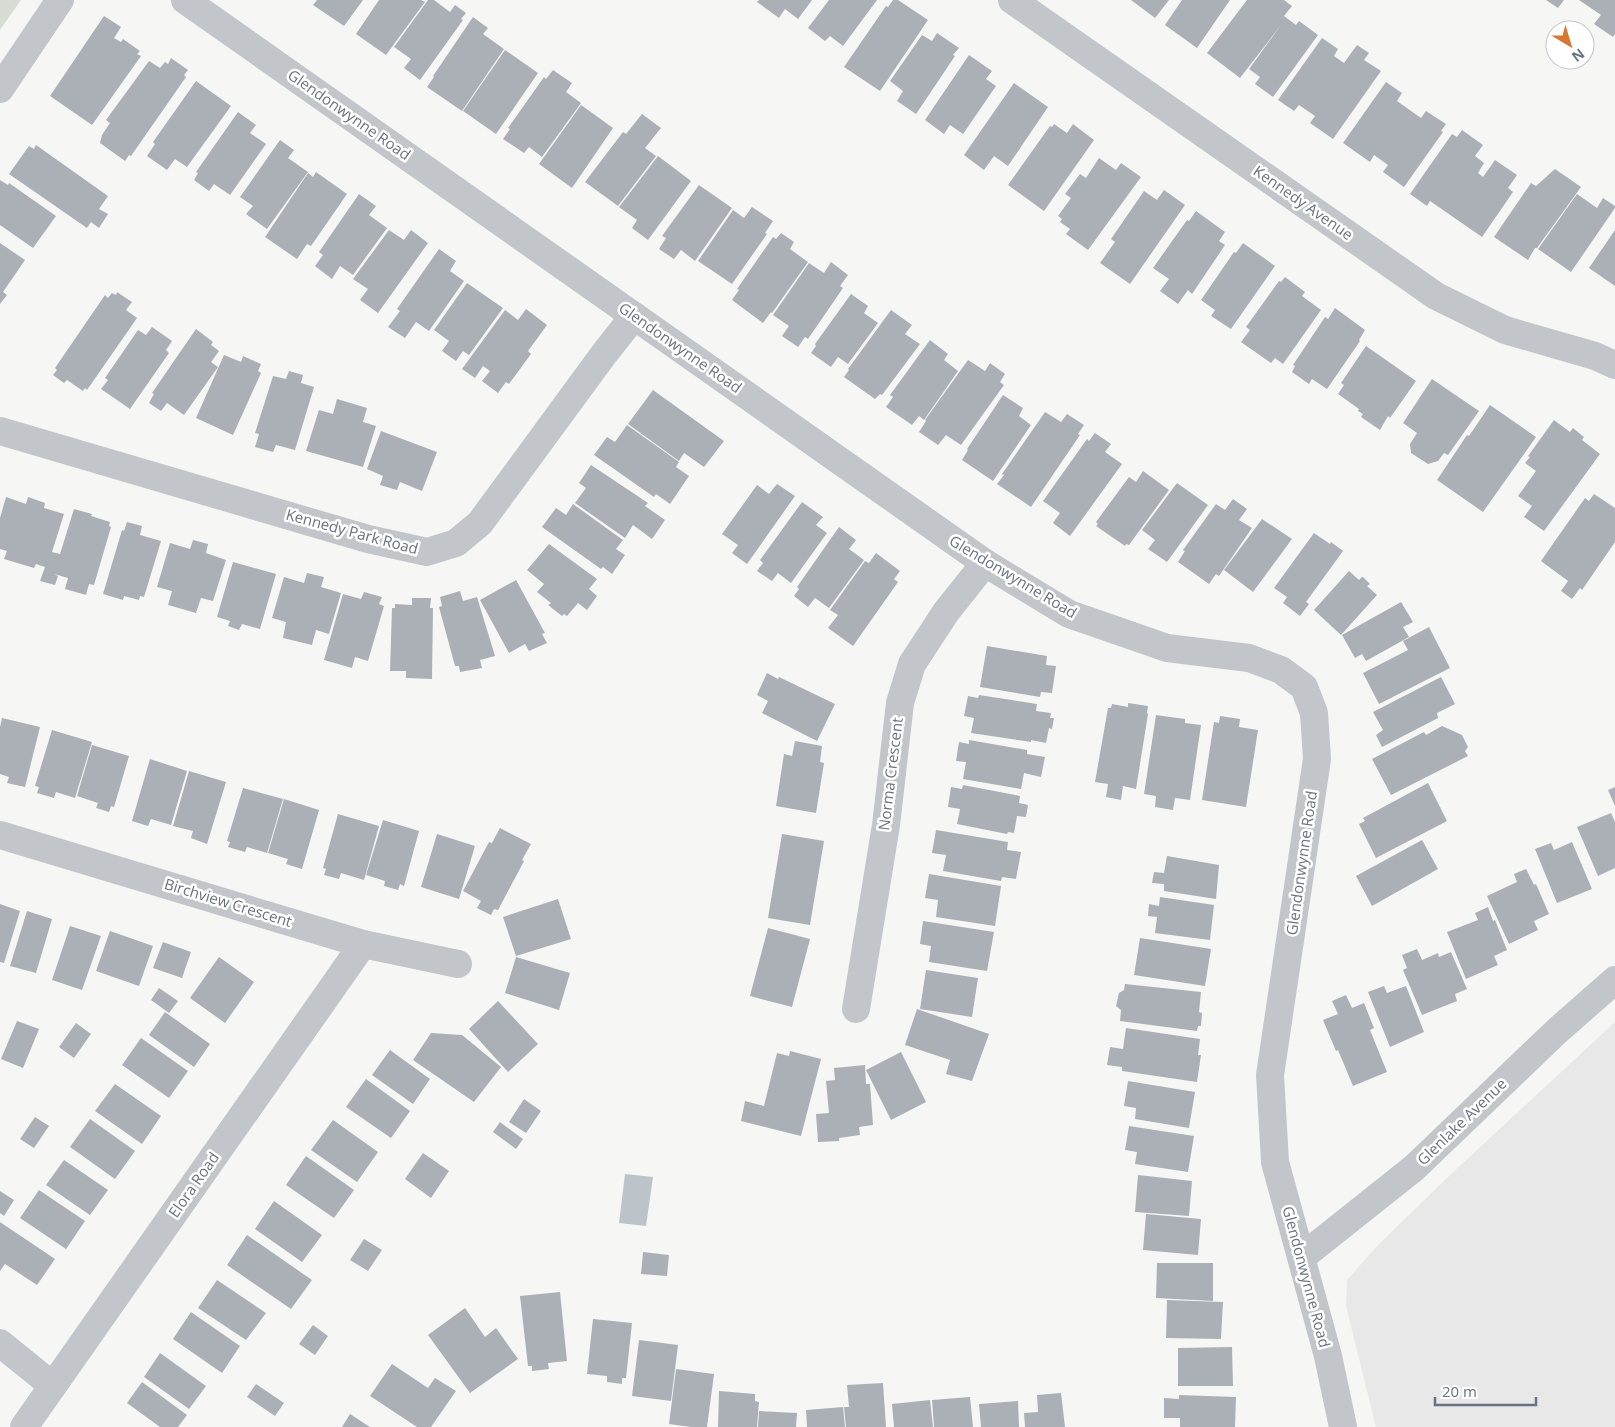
<svg xmlns="http://www.w3.org/2000/svg" width="1615" height="1427" font-family="'Open Sans',sans-serif">
<rect width="100%" height="100%" fill="#f6f7f4"/>
<path fill="#e7e8e7" d="M1615,1022V1427H1376L1346,1306L1347,1280L1378,1245L1449,1176Z"/>
<path fill="#d7ddd5" d="M0,0H21L0,30Z"/>
<path fill="#bcc4ca" d="M625,1174L653,1177L646,1226L619,1223Z"/>
<g fill="#abb0b7">
<path d="M317,0H363L344,26L313,5Z"/>
<path d="M379,0H421L425,2L386,55L356,34Z"/>
<path d="M428,0H434L450,12L455,5L466,13L461,19L463,20L420,80L404,68L411,59L394,47Z"/>
<path d="M759,0H812L798,19L785,9L779,18L757,2Z"/>
<path d="M829,0H877L843,46L830,36L825,41L808,28Z"/>
<path d="M893,0H898L928,20L880,91L844,67L886,6L888,7Z"/>
<path d="M1131,0H1169L1155,18Z"/>
<path d="M1182,0H1230L1197,48L1165,25Z"/>
<path d="M1247,0H1284L1292,6L1284,16L1296,25L1299,21L1318,35L1273,97L1255,84L1260,77L1249,69L1281,25L1240,78L1207,53Z"/>
<path d="M1546,0H1564L1558,8Z"/>
<path d="M1579,0H1615V34L1613,37L1594,24L1601,15Z"/>
<path d="M104,16L121,27L114,38L121,42L123,39L140,51L137,54L141,56L92,125L50,96Z"/>
<path d="M473,17L488,28L483,34L504,49L462,111L427,87L434,77L433,76Z"/>
<path d="M937,33L959,48L953,55L955,56L916,114L897,101L903,91L890,81L922,35L932,41Z"/>
<path d="M1322,38L1338,49L1334,56L1344,63L1357,45L1369,53L1364,60L1381,71L1333,139L1310,123L1315,116L1299,105L1294,111L1278,100Z"/>
<path d="M505,50L538,73L496,134L463,111Z"/>
<path d="M969,55L992,71L986,79L996,86L963,134L950,125L944,134L925,120Z"/>
<path d="M171,58L188,70L184,75L186,77L131,156L129,155L125,161L100,143L102,135L110,123L106,120L149,61L160,68L165,62L168,64Z"/>
<path d="M553,70L572,83L566,92L581,103L542,157L529,147L524,153L503,139L510,129L508,128L544,77L546,79Z"/>
<path d="M196,81L231,106L187,167L175,159L167,170L147,156L155,144L153,142Z"/>
<path d="M1386,82L1402,93L1397,101L1421,118L1426,111L1446,124L1441,131L1443,132L1404,187L1383,172L1388,165L1374,155L1370,162L1343,143Z"/>
<path d="M1014,83L1048,107L1008,166L994,156L984,170L964,155Z"/>
<path d="M581,105L613,128L572,188L539,164Z"/>
<path d="M238,112L256,125L250,133L266,144L230,195L214,184L209,191L194,180L198,173L196,172Z"/>
<path d="M642,114L661,128L645,148L656,156L618,206L585,182L623,132L626,134Z"/>
<path d="M1054,124L1067,133L1073,124L1094,140L1044,211L1008,185L1050,126L1052,127Z"/>
<path d="M1462,130L1483,145L1475,156L1484,163L1478,173L1483,177L1495,160L1517,175L1508,188L1513,192L1482,237L1430,201L1427,206L1410,194L1452,134L1457,137Z"/>
<path d="M280,140L294,150L288,158L308,172L267,229L246,214L253,206L240,197Z"/>
<path d="M36,145L108,196L99,209L108,214L99,228L91,222L87,228L9,174L29,146L34,149Z"/>
<path d="M658,156L691,181L648,240L632,228L637,220L619,207Z"/>
<path d="M1099,158L1116,170L1121,163L1141,177L1088,250L1066,234L1070,229L1060,222L1062,219L1058,216L1071,198L1065,194L1080,174L1086,178Z"/>
<path d="M1555,169L1581,187L1537,248H1535L1528,260L1494,237L1531,183L1536,186Z"/>
<path d="M316,172L347,194L311,246L307,244L297,259L265,237L308,173L313,177Z"/>
<path d="M0,180L8,185L9,183L56,216L33,248L0,225Z"/>
<path d="M699,185L732,208L695,261L681,250L674,259L659,249L666,238L662,236Z"/>
<path d="M1164,190L1185,205L1130,284L1100,263L1115,242L1111,239L1144,191L1157,200Z"/>
<path d="M359,194L376,206L369,215L387,228L353,275L340,266L332,279L315,266L323,255L319,252Z"/>
<path d="M1577,194L1597,208L1603,198L1615,206V208L1571,272L1538,249Z"/>
<path d="M752,207L773,221L765,233L767,234L732,284L698,261L733,210L744,218Z"/>
<path d="M1196,211L1225,232L1219,241L1225,245L1192,294L1188,290L1178,304L1160,291L1169,279L1153,268L1187,220L1189,221Z"/>
<path d="M389,230L404,240L411,230L428,243L378,313L360,300L368,289L353,279Z"/>
<path d="M1615,230V286L1589,268Z"/>
<path d="M781,233L794,242L790,249L808,262L772,313L771,312L763,323L732,300L739,290L737,289L773,237L776,239Z"/>
<path d="M0,243L25,260L3,292L7,295L0,304Z"/>
<path d="M1243,243L1275,266L1231,329L1211,316L1215,310L1201,300L1234,252L1236,253Z"/>
<path d="M439,249L456,261L450,271L464,281L429,331L416,322L405,338L388,327L400,311L397,309Z"/>
<path d="M831,262L848,275L840,286L843,288L808,339L805,337L798,347L782,336L789,326L773,315L809,263L824,273Z"/>
<path d="M1285,277L1305,292L1302,296L1321,310L1283,364L1275,358L1271,363L1241,342L1250,330L1246,327L1279,281L1281,282Z"/>
<path d="M467,283L503,308L469,355L463,351L456,361L442,351L449,341L434,330Z"/>
<path d="M117,292L132,302L126,310L137,318L87,390L85,388L83,391L67,380L64,383L53,375L57,370L55,368L105,295L108,298L112,293L116,295Z"/>
<path d="M851,294L868,306L864,313L878,323L848,364L838,357L831,367L811,353L816,346L815,344Z"/>
<path d="M1335,308L1365,330L1359,340L1360,341L1327,389L1312,379L1309,384L1292,372L1295,366L1293,365L1325,317L1328,319Z"/>
<path d="M526,309L547,325L528,351L531,354L509,384L506,382L498,393L482,381L490,371L483,366L475,378L462,369L505,310L518,320Z"/>
<path d="M891,310L912,325L905,334L920,344L882,395L880,394L875,399L844,377L849,370L848,369Z"/>
<path d="M152,327L172,341L166,350L169,353L130,409L101,389L108,380L105,378L138,330L146,335Z"/>
<path d="M196,329L213,342L211,345L219,351L211,362L218,367L184,415L167,403L161,411L149,403L154,394L152,393Z"/>
<path d="M930,340L948,354L944,360L958,371L924,420L919,416L912,425L886,407L893,397L890,395Z"/>
<path d="M1366,346L1416,381L1390,418L1388,416L1380,430L1361,417L1363,414L1358,411L1359,409L1338,394L1344,385L1341,383Z"/>
<path d="M224,355L241,362L243,356L261,364L258,371L261,373L233,435L196,418Z"/>
<path d="M968,360L985,371L990,363L1005,374L1000,382L1004,385L961,445L946,435L938,445L919,432L926,421L925,420Z"/>
<path d="M289,371L303,375L301,383L314,387L295,450L276,445L273,452L255,447L259,434L255,433L273,376L286,379Z"/>
<path d="M1432,379L1479,411L1448,455L1444,453L1438,461L1428,464L1411,453L1410,444L1417,433L1403,423Z"/>
<path d="M653,390L724,441L704,467L684,453L679,461L628,424Z"/>
<path d="M1003,395L1023,408L1019,416L1031,425L993,481L962,460L968,450L967,449Z"/>
<path d="M337,399L367,408L363,422L376,426L363,467L306,451L319,410L333,414Z"/>
<path d="M1490,405L1536,437L1483,512L1437,480L1467,435L1469,436Z"/>
<path d="M1045,412L1061,422L1067,414L1084,425L1078,434L1080,435L1031,507L997,484L1004,475L1002,474Z"/>
<path d="M1554,420L1570,432L1573,428L1584,437L1582,440L1600,454L1544,531L1524,517L1532,506L1518,496L1536,471L1525,463L1530,457L1528,456Z"/>
<path d="M627,425L679,462L676,467L689,476L670,504L656,494L654,497L594,455L607,437L615,442Z"/>
<path d="M381,431L437,452L422,491L400,482L397,490L380,485L383,476L367,469Z"/>
<path d="M1095,433L1111,444L1105,452L1122,464L1070,536L1053,523L1060,513L1043,501L1087,439L1089,441Z"/>
<path d="M591,465L648,503L645,506L665,520L652,539L633,525L625,538L575,503L586,488L579,483Z"/>
<path d="M1143,471L1169,490L1129,545L1126,544L1125,546L1096,526L1098,524L1096,522L1129,477L1136,482Z"/>
<path d="M1177,483L1208,505L1167,562L1148,549L1155,540L1142,530Z"/>
<path d="M777,484L795,496L747,564L732,553L738,545L722,534L757,485L769,494Z"/>
<path d="M1594,494L1615,508V542L1582,590L1580,588L1572,599L1561,591L1568,581L1541,561L1585,498L1589,501Z"/>
<path d="M6,497L26,504L28,497L45,503L44,508L64,514L52,552L60,554L74,509L92,514L91,516L110,522L109,526L111,527L94,585L89,584L86,595L65,589L68,578L54,574L58,576L55,585L40,581L45,567L36,564L34,568L4,559L7,551L0,549V518Z"/>
<path d="M1233,499L1247,509L1239,520L1252,528L1219,576L1216,574L1209,584L1178,562L1185,551L1183,550L1216,504L1225,510Z"/>
<path d="M802,502L823,517L816,525L827,533L791,583L778,573L772,581L757,571L763,563L760,560Z"/>
<path d="M573,504L623,540L616,549L625,555L612,574L603,567L601,569L542,527L556,508L566,515Z"/>
<path d="M1262,519L1292,539L1253,592L1224,570Z"/>
<path d="M127,522L142,526L140,535L161,541L144,597L140,596L139,600L124,596L123,600L103,594L122,530L124,531Z"/>
<path d="M839,527L856,540L849,549L864,560L829,608L815,598L808,607L794,596L799,589L797,587Z"/>
<path d="M1314,533L1330,544L1331,542L1343,551L1306,602L1309,604L1300,616L1283,603L1287,597L1274,588Z"/>
<path d="M193,540L208,544L206,553L226,560L213,601L201,598L196,613L168,605L172,591L157,587L170,543L190,549Z"/>
<path d="M549,544L597,579L589,589L597,596L587,610L578,603L567,616L564,614L562,616L548,605L551,603L537,592L544,584L527,570Z"/>
<path d="M876,553L900,571L894,579L898,582L853,646L828,628L838,615L830,610L865,561L869,563Z"/>
<path d="M233,562L276,574L260,629L242,624L239,630L228,626L230,621L217,617Z"/>
<path d="M1349,571L1359,580L1362,577H1363L1370,584L1367,586L1377,595L1341,635L1314,610Z"/>
<path d="M307,573L324,577L321,587L341,593L329,634L316,630L312,645L283,638L286,622L272,618L284,577L304,583Z"/>
<path d="M516,580L545,633L542,634L547,643L529,651L525,644L509,653L480,600Z"/>
<path d="M460,591L463,601L477,597L495,656L480,660L482,668L460,672L459,666H455L439,607L442,606L440,597Z"/>
<path d="M364,592L382,597L379,604L384,606L368,661L355,657L352,668L324,660L343,594L361,599Z"/>
<path d="M412,598H431L430,608H433L432,679L406,678V671H390L392,608H395V604L412,605Z"/>
<path d="M1401,602L1413,622L1403,627L1409,637L1366,661L1362,654L1355,658L1342,635Z"/>
<path d="M1429,627L1450,668L1379,704L1363,673L1408,650L1403,641Z"/>
<path d="M987,646L1047,656L1046,665L1056,666L1052,693L1041,692L1040,697L980,687Z"/>
<path d="M767,673L778,679L779,677L835,704L817,741L762,713L768,701L757,695Z"/>
<path d="M1441,677L1455,704L1437,713L1438,718L1382,747L1376,735L1383,730L1373,712Z"/>
<path d="M979,695L1037,704L1036,711L1051,713L1050,718H1054L1052,729L1049,728L1046,743L1031,740V742L971,733L974,718L964,716L968,696L978,698Z"/>
<path d="M1128,703L1148,706L1147,713L1148,714L1136,789L1123,786L1121,800L1106,797L1108,784L1095,782L1108,708H1111L1112,704L1128,707Z"/>
<path d="M1156,715L1185,719V723L1201,725L1190,800L1175,798L1173,810L1155,807L1156,796L1144,794Z"/>
<path d="M1220,716L1240,719L1239,727L1258,730L1246,807L1202,800L1214,722L1219,723Z"/>
<path d="M2,718L40,727L25,787L7,783L9,777L0,774V727Z"/>
<path d="M1442,726L1462,735L1468,747L1465,751L1468,756L1391,795L1372,759L1424,732L1426,735Z"/>
<path d="M52,730L92,742L75,798L56,792L54,798L37,793L39,787L35,786Z"/>
<path d="M969,740L1027,750V754L1045,757L1041,777L1024,773L1021,789L963,779L966,762L956,761L959,742L969,744Z"/>
<path d="M795,741L822,746L820,762L824,763L816,813L776,806L784,754L792,756Z"/>
<path d="M92,745L129,756L114,807L111,806L109,812L96,808L98,803L77,796Z"/>
<path d="M150,759L187,771L171,825L151,819L148,826L132,821Z"/>
<path d="M189,771L226,782L207,844L191,838L193,831L173,826Z"/>
<path d="M1428,783L1447,821L1376,858L1359,824L1365,821L1363,818Z"/>
<path d="M963,785L1020,796L1019,803L1028,805L1026,817L1017,816L1014,833L1008,832L1007,834L957,824L960,809L948,807L951,787L962,789Z"/>
<path d="M1615,787V806L1608,790Z"/>
<path d="M243,788L283,799L267,853L247,847L245,852L228,847L230,842L227,841Z"/>
<path d="M284,799L319,810L302,869L286,864L288,859L268,853Z"/>
<path d="M1611,813L1615,822V868L1598,876L1577,827Z"/>
<path d="M338,814L379,826L364,880L341,873L339,879L324,875L326,869L323,868Z"/>
<path d="M383,820L419,831L404,886L400,884L398,890L384,886L385,881L366,875Z"/>
<path d="M500,828L531,844L522,860L524,861L498,910L494,909L491,915L477,908L481,901L463,891L489,842L492,843Z"/>
<path d="M936,830L1008,842L1007,850L1021,852L1016,879L1002,877L1001,881L943,871L946,855L932,853Z"/>
<path d="M437,834L475,846L459,899L421,887Z"/>
<path d="M782,834L824,841L810,925L768,918Z"/>
<path d="M1422,840L1438,869L1372,906L1356,876Z"/>
<path d="M1572,842L1592,889L1557,903L1535,849L1551,843L1554,850Z"/>
<path d="M1167,856L1219,865L1216,899L1164,891V884L1152,883L1154,872L1164,873Z"/>
<path d="M1526,869L1534,885L1536,884L1549,914L1534,921L1538,930L1509,944L1487,896L1517,882L1514,874Z"/>
<path d="M929,874L1001,886L995,926L936,917L938,900L925,898Z"/>
<path d="M1160,897L1214,905L1210,940L1155,933L1157,917L1148,916L1149,904L1159,906Z"/>
<path d="M558,899L571,939L516,956L503,917Z"/>
<path d="M0,904L20,911L4,963L0,962Z"/>
<path d="M1488,907L1493,921L1495,920L1507,950L1494,956L1498,965L1466,979L1447,932L1478,920L1475,913Z"/>
<path d="M27,911L52,919L36,973L10,966Z"/>
<path d="M923,921L994,932L987,971L929,962L931,946L920,944Z"/>
<path d="M70,926L101,936L82,990L52,980Z"/>
<path d="M768,928L810,939L792,1007L750,996Z"/>
<path d="M110,931L153,946L139,986L96,971Z"/>
<path d="M1140,938L1211,949L1205,986L1134,975Z"/>
<path d="M163,942L191,952L182,978L153,968Z"/>
<path d="M1417,949L1422,960L1438,953L1439,957L1451,952L1467,989L1455,994L1457,1001L1422,1015L1403,970L1407,968L1402,955Z"/>
<path d="M219,957L254,982L225,1023L190,998Z"/>
<path d="M516,957L570,973L559,1010L505,993Z"/>
<path d="M926,970L978,978L972,1017L920,1009Z"/>
<path d="M1125,984L1201,992L1199,1012L1202,1013L1201,1026H1198L1197,1031L1120,1021L1121,1010L1116,1006L1119,993L1124,990Z"/>
<path d="M1384,986L1387,993L1406,986L1424,1032L1390,1047L1368,992Z"/>
<path d="M159,988L178,1001L169,1013L151,1000Z"/>
<path d="M1346,995L1352,1008L1364,1003L1374,1028L1370,1030L1387,1072L1353,1086L1338,1050L1336,1051L1323,1020L1338,1014L1332,1001Z"/>
<path d="M498,1001L538,1044L508,1072L469,1029Z"/>
<path d="M917,1009L989,1034L972,1081L946,1074L950,1060L905,1045Z"/>
<path d="M165,1012L210,1044L194,1067L149,1035Z"/>
<path d="M17,1021L39,1029L23,1068L1,1059Z"/>
<path d="M76,1023L91,1034L74,1058L59,1047Z"/>
<path d="M1126,1028L1200,1039L1198,1055H1201L1197,1082L1122,1071V1067L1107,1065L1110,1047L1123,1049Z"/>
<path d="M431,1033L462,1035L501,1067L474,1102L413,1060Z"/>
<path d="M141,1038L188,1071L169,1098L122,1065Z"/>
<path d="M390,1050L430,1079L413,1104L372,1075Z"/>
<path d="M790,1051L821,1059L801,1136L741,1121L745,1101L764,1106L777,1053L789,1056Z"/>
<path d="M901,1052L926,1102L891,1120L866,1070Z"/>
<path d="M865,1065L866,1084H870L873,1125L859,1127L860,1135L839,1138V1141L818,1142L816,1114L829,1113L826,1081L835,1080L834,1068Z"/>
<path d="M366,1079L410,1111L391,1138L346,1107Z"/>
<path d="M1128,1081L1195,1092L1189,1128L1135,1119L1136,1108L1124,1106Z"/>
<path d="M115,1084L161,1116L142,1144L95,1111Z"/>
<path d="M524,1099L541,1111L526,1133L509,1122Z"/>
<path d="M35,1117L49,1126L34,1148L20,1139Z"/>
<path d="M90,1119L135,1151L115,1179L70,1147Z"/>
<path d="M333,1120L378,1152L357,1182L311,1150Z"/>
<path d="M500,1122L523,1139L516,1149L493,1132Z"/>
<path d="M1129,1126L1194,1136L1188,1172L1135,1164L1137,1152L1125,1150Z"/>
<path d="M423,1153L449,1171L431,1198L405,1179Z"/>
<path d="M306,1156L354,1190L334,1218L286,1185Z"/>
<path d="M64,1160L108,1190L90,1215L46,1185Z"/>
<path d="M1138,1175L1192,1181L1189,1216L1135,1212Z"/>
<path d="M39,1190L85,1221L66,1249L20,1218Z"/>
<path d="M0,1191L14,1200L4,1216L0,1213Z"/>
<path d="M274,1201L322,1235L302,1262L255,1229Z"/>
<path d="M1146,1214L1201,1219L1198,1255L1143,1250Z"/>
<path d="M0,1222L55,1259L37,1285L5,1264L0,1271Z"/>
<path d="M247,1235L312,1280L291,1309L227,1265Z"/>
<path d="M364,1239L382,1250L368,1271L350,1260Z"/>
<path d="M643,1252L669,1255L667,1276L641,1274Z"/>
<path d="M1157,1263H1213V1301L1156,1298Z"/>
<path d="M217,1280L266,1313L246,1340L198,1308Z"/>
<path d="M560,1292L567,1361L548,1363L549,1369L532,1371V1366H528L520,1296Z"/>
<path d="M1167,1300L1223,1302L1221,1339L1166,1338Z"/>
<path d="M465,1308L485,1337L496,1328L518,1359L470,1393L428,1335Z"/>
<path d="M191,1312L240,1346L222,1373L173,1339Z"/>
<path d="M593,1319L632,1323L626,1378H622V1384L607,1382V1376L587,1374Z"/>
<path d="M313,1325L328,1336L315,1355L299,1344Z"/>
<path d="M639,1340L678,1345L671,1401L632,1396Z"/>
<path d="M1232,1347L1233,1386H1178V1348Z"/>
<path d="M160,1353L206,1386L189,1409L144,1377Z"/>
<path d="M392,1364L428,1388L435,1378L456,1391L431,1427H417L370,1396Z"/>
<path d="M676,1369L714,1374L707,1427H691L669,1424Z"/>
<path d="M142,1382L187,1415L178,1427H160L127,1403Z"/>
<path d="M883,1383L886,1427H846L844,1407H849L847,1385Z"/>
<path d="M256,1384L284,1403L275,1416L247,1397Z"/>
<path d="M719,1391L755,1394V1401L759,1402L757,1427H718Z"/>
<path d="M1061,1393L1065,1427H1025L1024,1413L1038,1412L1037,1395Z"/>
<path d="M1179,1395L1236,1397L1235,1427H1180V1418H1164V1398L1179,1399Z"/>
<path d="M970,1397L973,1427H934L932,1400Z"/>
<path d="M930,1400L933,1427H894L892,1404Z"/>
<path d="M1018,1401L1019,1427H981L979,1404Z"/>
<path d="M843,1407L845,1427H807L806,1410Z"/>
<path d="M759,1411L797,1413L796,1427H758Z"/>
<path d="M350,1414L370,1427H342Z"/>
</g>
<g fill="none" stroke-linecap="round" stroke-linejoin="round">
<g stroke="#c2c5c9" stroke-width="28">
<path d="M185,0L985,563L1069,614L1167,648L1249,658L1281,670L1304,687L1314,713L1317,759L1270,1075L1275,1162L1328,1356L1343,1427"/>
<path d="M1012,0L1436,296L1505,330L1595,356L1615,365"/>
<path d="M0,89L60,0"/>
<path d="M0,431L368,539L427,552L456,543L480,523L604,354L634,316"/>
<path d="M0,835L363,944L458,964"/>
<path d="M856,1009L886,825L900,703L912,664L946,612L985,563"/>
<path d="M1302,1257L1414,1168L1557,1031L1615,980"/>
<path d="M0,1343L53,1386"/>
<path d="M24,1427L363,944"/>
</g>
</g>
<g text-anchor="middle" stroke-width="5" stroke-linejoin="round" paint-order="stroke">
<g font-size="15" fill="#677283" stroke="#fff">
<text transform="translate(349 115) rotate(35)" y="5">Glendonwynne Road</text>
<text transform="translate(1303 203) rotate(35)" y="5">Kennedy Avenue</text>
<text transform="translate(680 348) rotate(35)" y="5">Glendonwynne Road</text>
<text transform="translate(352 532) rotate(15)" y="5">Kennedy Park Road</text>
<text transform="translate(1013 577) rotate(31)" y="5">Glendonwynne Road</text>
<text transform="translate(891 774) rotate(-83)" y="5">Norma Crescent</text>
<text transform="translate(1302 863) rotate(-82)" y="5">Glendonwynne Road</text>
<text transform="translate(228 903) rotate(17)" y="5">Birchview Crescent</text>
<text transform="translate(1462 1122) rotate(-44)" y="5">Glenlake Avenue</text>
<text transform="translate(194 1185) rotate(-55)" y="5">Elora Road</text>
<text transform="translate(1306 1277) rotate(75)" y="5">Glendonwynne Road</text>
</g>
</g>
<g transform="translate(1570 45) rotate(142)"><circle r="24" fill="#ffffff" stroke="#c2c7cd"/>
<path d="M0-4L9 19L0 12L-9 19Z" fill="#d97731"/>
<text y="-8" font-size="14" font-weight="bold" text-anchor="middle" fill="#677283">N</text>
</g>
<path d="M1435 1397v8h101v-8" fill="none" stroke="#677283" stroke-width="2.5"/>
<text x="1442" y="1397" font-size="15" fill="#677283" stroke="#ffffff" stroke-width="4" paint-order="stroke">20 m</text>
</svg>
